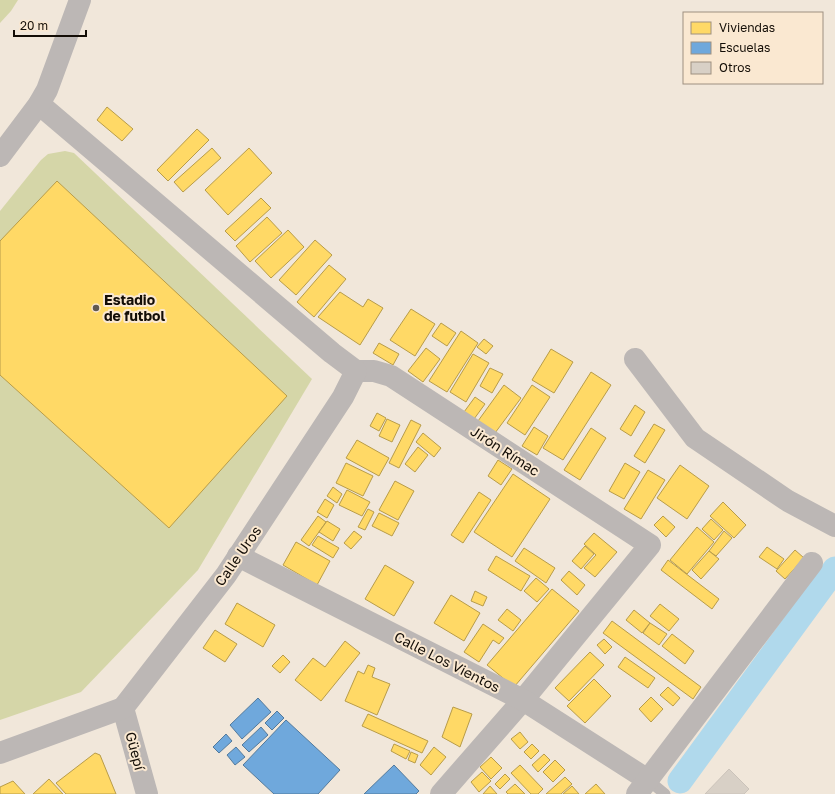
<svg xmlns="http://www.w3.org/2000/svg" width="835" height="794" font-family="'Golos Text',sans-serif">
<rect width="100%" height="100%" fill="#f1e7da"/>
<g fill="#d5d6a8">
<path d="M0,0H18L11,11L0,23Z"/>
<path d="M65,151L74,153L312,379L198,570L81,692L0,720V211L41,160L48,154Z"/>
</g>
<g fill="#ffd966" stroke="#b89c49">
<path d="M107,107L133,129L122,141L97,120Z"/>
<path d="M197,129L209,140L168,181L157,170Z"/>
<path d="M212,148L221,158L183,192L174,182Z"/>
<path d="M249,148L272,173L228,215L205,190Z"/>
<path d="M57,181L287,396L169,528L0,375V241Z"/>
<path d="M261,198L271,208L235,241L225,231Z"/>
<path d="M267,217L282,233L250,262L236,246Z"/>
<path d="M288,230L304,247L271,278L255,261Z"/>
<path d="M315,240L332,255L296,295L279,280Z"/>
<path d="M329,265L346,279L314,317L297,302Z"/>
<path d="M340,292L363,307L368,299L383,308L360,345L318,317Z"/>
<path d="M411,309L435,324L415,356L390,340Z"/>
<path d="M441,323L456,333L447,346L432,336Z"/>
<path d="M461,331L478,343L447,392L429,381Z"/>
<path d="M484,339L493,346L486,354L477,347Z"/>
<path d="M379,343L399,354L393,365L373,353Z"/>
<path d="M426,348L440,359L423,382L408,371Z"/>
<path d="M551,349L573,362L554,393L532,380Z"/>
<path d="M473,354L489,363L466,402L450,392Z"/>
<path d="M490,368L503,374L492,393L480,386Z"/>
<path d="M591,372L611,385L563,460L543,448Z"/>
<path d="M504,385L521,398L495,433L478,421Z"/>
<path d="M532,385L550,397L525,435L507,423Z"/>
<path d="M475,397L485,404L474,419L464,412Z"/>
<path d="M635,405L645,412L631,436L620,429Z"/>
<path d="M377,413L386,418L379,431L370,426Z"/>
<path d="M387,419L400,425L392,442L379,436Z"/>
<path d="M411,420L421,425L399,468L389,463Z"/>
<path d="M654,424L665,430L645,463L634,456Z"/>
<path d="M534,427L548,436L537,455L522,446Z"/>
<path d="M591,428L606,438L580,480L564,470Z"/>
<path d="M423,433L441,448L434,457L416,442Z"/>
<path d="M357,440L389,458L379,476L346,458Z"/>
<path d="M418,447L428,455L415,472L405,464Z"/>
<path d="M498,460L512,469L501,485L488,476Z"/>
<path d="M346,463L373,476L363,496L336,483Z"/>
<path d="M625,463L640,472L624,499L609,491Z"/>
<path d="M680,465L709,486L687,519L657,498Z"/>
<path d="M648,470L665,480L641,519L624,509Z"/>
<path d="M513,474L550,499L512,557L474,532Z"/>
<path d="M395,481L414,491L398,520L379,510Z"/>
<path d="M333,487L342,494L337,503L327,496Z"/>
<path d="M347,490L370,502L362,516L339,505Z"/>
<path d="M479,492L491,500L463,543L451,535Z"/>
<path d="M325,499L334,505L327,518L317,512Z"/>
<path d="M723,502L746,525L734,538L710,516Z"/>
<path d="M368,509L374,512L365,530L358,527Z"/>
<path d="M379,513L399,523L392,536L372,526Z"/>
<path d="M318,516L326,522L309,546L301,540Z"/>
<path d="M663,516L675,527L666,537L654,525Z"/>
<path d="M711,519L723,530L714,540L702,529Z"/>
<path d="M327,521L340,529L333,541L319,532Z"/>
<path d="M697,527L714,542L687,574L670,560Z"/>
<path d="M354,531L362,537L351,549L344,543Z"/>
<path d="M724,531L732,538L716,556L709,551Z"/>
<path d="M594,533L617,552L595,577L584,568L596,555L584,544Z"/>
<path d="M318,536L339,548L333,558L312,545Z"/>
<path d="M296,542L330,561L317,585L283,565Z"/>
<path d="M585,546L594,554L581,569L572,561Z"/>
<path d="M767,547L784,559L777,569L759,557Z"/>
<path d="M524,548L555,568L546,583L515,561Z"/>
<path d="M795,550L804,558L785,579L776,571Z"/>
<path d="M709,551L719,559L701,579L692,570Z"/>
<path d="M496,556L530,576L521,591L488,570Z"/>
<path d="M668,560L719,599L712,609L661,570Z"/>
<path d="M385,565L414,582L394,616L365,599Z"/>
<path d="M569,571L585,585L577,595L561,580Z"/>
<path d="M536,578L549,589L537,602L524,591Z"/>
<path d="M552,589L579,611L514,687L487,665Z"/>
<path d="M475,591L487,597L483,606L471,601Z"/>
<path d="M451,595L480,613L464,641L434,623Z"/>
<path d="M237,603L275,625L263,647L225,624Z"/>
<path d="M660,604L679,619L669,631L650,616Z"/>
<path d="M507,609L521,620L513,631L498,620Z"/>
<path d="M634,610L650,623L642,633L626,620Z"/>
<path d="M612,621L701,687L693,699L603,633Z"/>
<path d="M650,623L667,634L659,645L643,633Z"/>
<path d="M483,624L504,638L499,644L493,640L479,662L464,652Z"/>
<path d="M215,630L237,644L225,662L203,648Z"/>
<path d="M672,634L694,651L685,664L662,646Z"/>
<path d="M604,639L612,647L605,654L597,645Z"/>
<path d="M345,641L360,653L321,701L295,680L313,658L325,667Z"/>
<path d="M590,652L604,665L569,701L555,688Z"/>
<path d="M283,655L290,662L280,673L272,666Z"/>
<path d="M625,657L655,678L648,688L618,667Z"/>
<path d="M368,665L375,668L372,677L390,684L377,715L345,701L358,671L364,674Z"/>
<path d="M594,679L611,696L585,723L567,706Z"/>
<path d="M668,687L680,698L673,706L660,695Z"/>
<path d="M651,697L663,709L651,722L639,709Z"/>
<path d="M453,707L472,714L460,747L442,737Z"/>
<path d="M368,714L428,741L422,753L362,726Z"/>
<path d="M520,732L528,742L520,749L511,739Z"/>
<path d="M394,744L410,751L406,759L391,751Z"/>
<path d="M532,744L539,751L531,759L524,752Z"/>
<path d="M434,747L446,757L431,775L420,765Z"/>
<path d="M411,752L418,755L415,763L408,760Z"/>
<path d="M95,753L100,755L116,794H66L56,783Z"/>
<path d="M544,754L550,760L538,772L532,765Z"/>
<path d="M491,757L502,768L491,779L480,767Z"/>
<path d="M555,760L565,770L553,782L543,772Z"/>
<path d="M520,765L543,789L538,794H531L511,773Z"/>
<path d="M482,772L491,781L479,792L471,782Z"/>
<path d="M505,774L510,779L500,789L495,784Z"/>
<path d="M565,777L572,784L561,794H546Z"/>
<path d="M49,779L63,794H33Z"/>
<path d="M13,781L25,794H0V787Z"/>
<path d="M515,784L525,794H508L506,792Z"/>
<path d="M596,784L605,794H585Z"/>
<path d="M490,786L497,794H483Z"/>
<path d="M572,786L579,794H563Z"/>
</g>
<g fill="#6fa8dc" stroke="#537a9c">
<path d="M258,698L271,712L242,739L230,725Z"/>
<path d="M277,711L284,718L272,730L265,723Z"/>
<path d="M286,720L340,770L318,794H274L243,765Z"/>
<path d="M261,727L268,735L249,752L242,745Z"/>
<path d="M226,734L232,741L219,753L213,747Z"/>
<path d="M236,747L245,757L235,765L227,755Z"/>
<path d="M394,765L419,791L416,794H364Z"/>
</g>
<g fill="none" stroke-linecap="round" stroke-linejoin="round">
<path stroke="#b0d9ec" stroke-width="25" d="M680,781L835,569"/>
</g>
<path fill="#d8d0c6" stroke="#cbc3ba" d="M729,769L749,789L744,794H705Z"/>
<g fill="none" stroke-linecap="round" stroke-linejoin="round">
<path stroke="#bcb7b5" stroke-width="11" d="M648,780L665,794"/>
<g stroke="#bcb7b5" stroke-width="22">
<path d="M635,359L695,438L788,501L835,526"/>
<path d="M356,371H374L391,376L650,545L523,700L441,794"/>
<path d="M238,556L523,700L648,780"/>
<path d="M637,794L812,563"/>
</g>
<g stroke="#bcb7b5" stroke-width="22">
<path d="M39,104L332,353L356,371L343,397L226,575L123,708"/>
<path d="M0,156L39,104L47,90L80,0"/>
<path d="M123,708L147,794"/>
<path d="M0,753L123,708"/>
</g>
</g>
<circle fill="#615950" stroke="#fae8d1" stroke-width="1.5" cx="96" cy="308" r="4"/>
<g text-anchor="middle" stroke-width="4" stroke-linejoin="round" paint-order="stroke">
<g font-size="14" font-weight="bold" fill="#130d06" stroke="#fae8d1" text-anchor="start">
<text x="104" y="305">Estadio<tspan x="104" dy="16">de futbol</tspan></text>
</g>
<g font-size="14" fill="#130d06" stroke="#fae8d1">
<text transform="translate(505 451) rotate(33)" y="5">Jirón Rímac</text>
<text transform="translate(238 556) rotate(-55)" y="5">Calle Uros</text>
<text transform="translate(447 662) rotate(27)" y="5">Calle Los Vientos</text>
<text transform="translate(135 751) rotate(75)" y="5">Güepí</text>
</g>
</g>
<rect x="683" y="12" width="140" height="72" fill="#fae8d1" stroke="#9e9080"/>
<rect x="691" y="22" width="20" height="12" fill="#ffd966" stroke="#9e9080"/>
<text x="719" y="32" font-size="12" fill="#130d06">Viviendas</text>
<rect x="691" y="42" width="20" height="12" fill="#6fa8dc" stroke="#9e9080"/>
<text x="719" y="52" font-size="12" fill="#130d06">Escuelas</text>
<rect x="691" y="62" width="20" height="12" fill="#d8d0c6" stroke="#9e9080"/>
<text x="719" y="72" font-size="12" fill="#130d06">Otros</text>
<path d="M14 30v6h72v-6" fill="none" stroke="#130d06" stroke-width="2"/>
<text x="20" y="30" font-size="12" fill="#130d06" stroke="#fae8d1" stroke-width="3" paint-order="stroke">20 m</text>
</svg>
